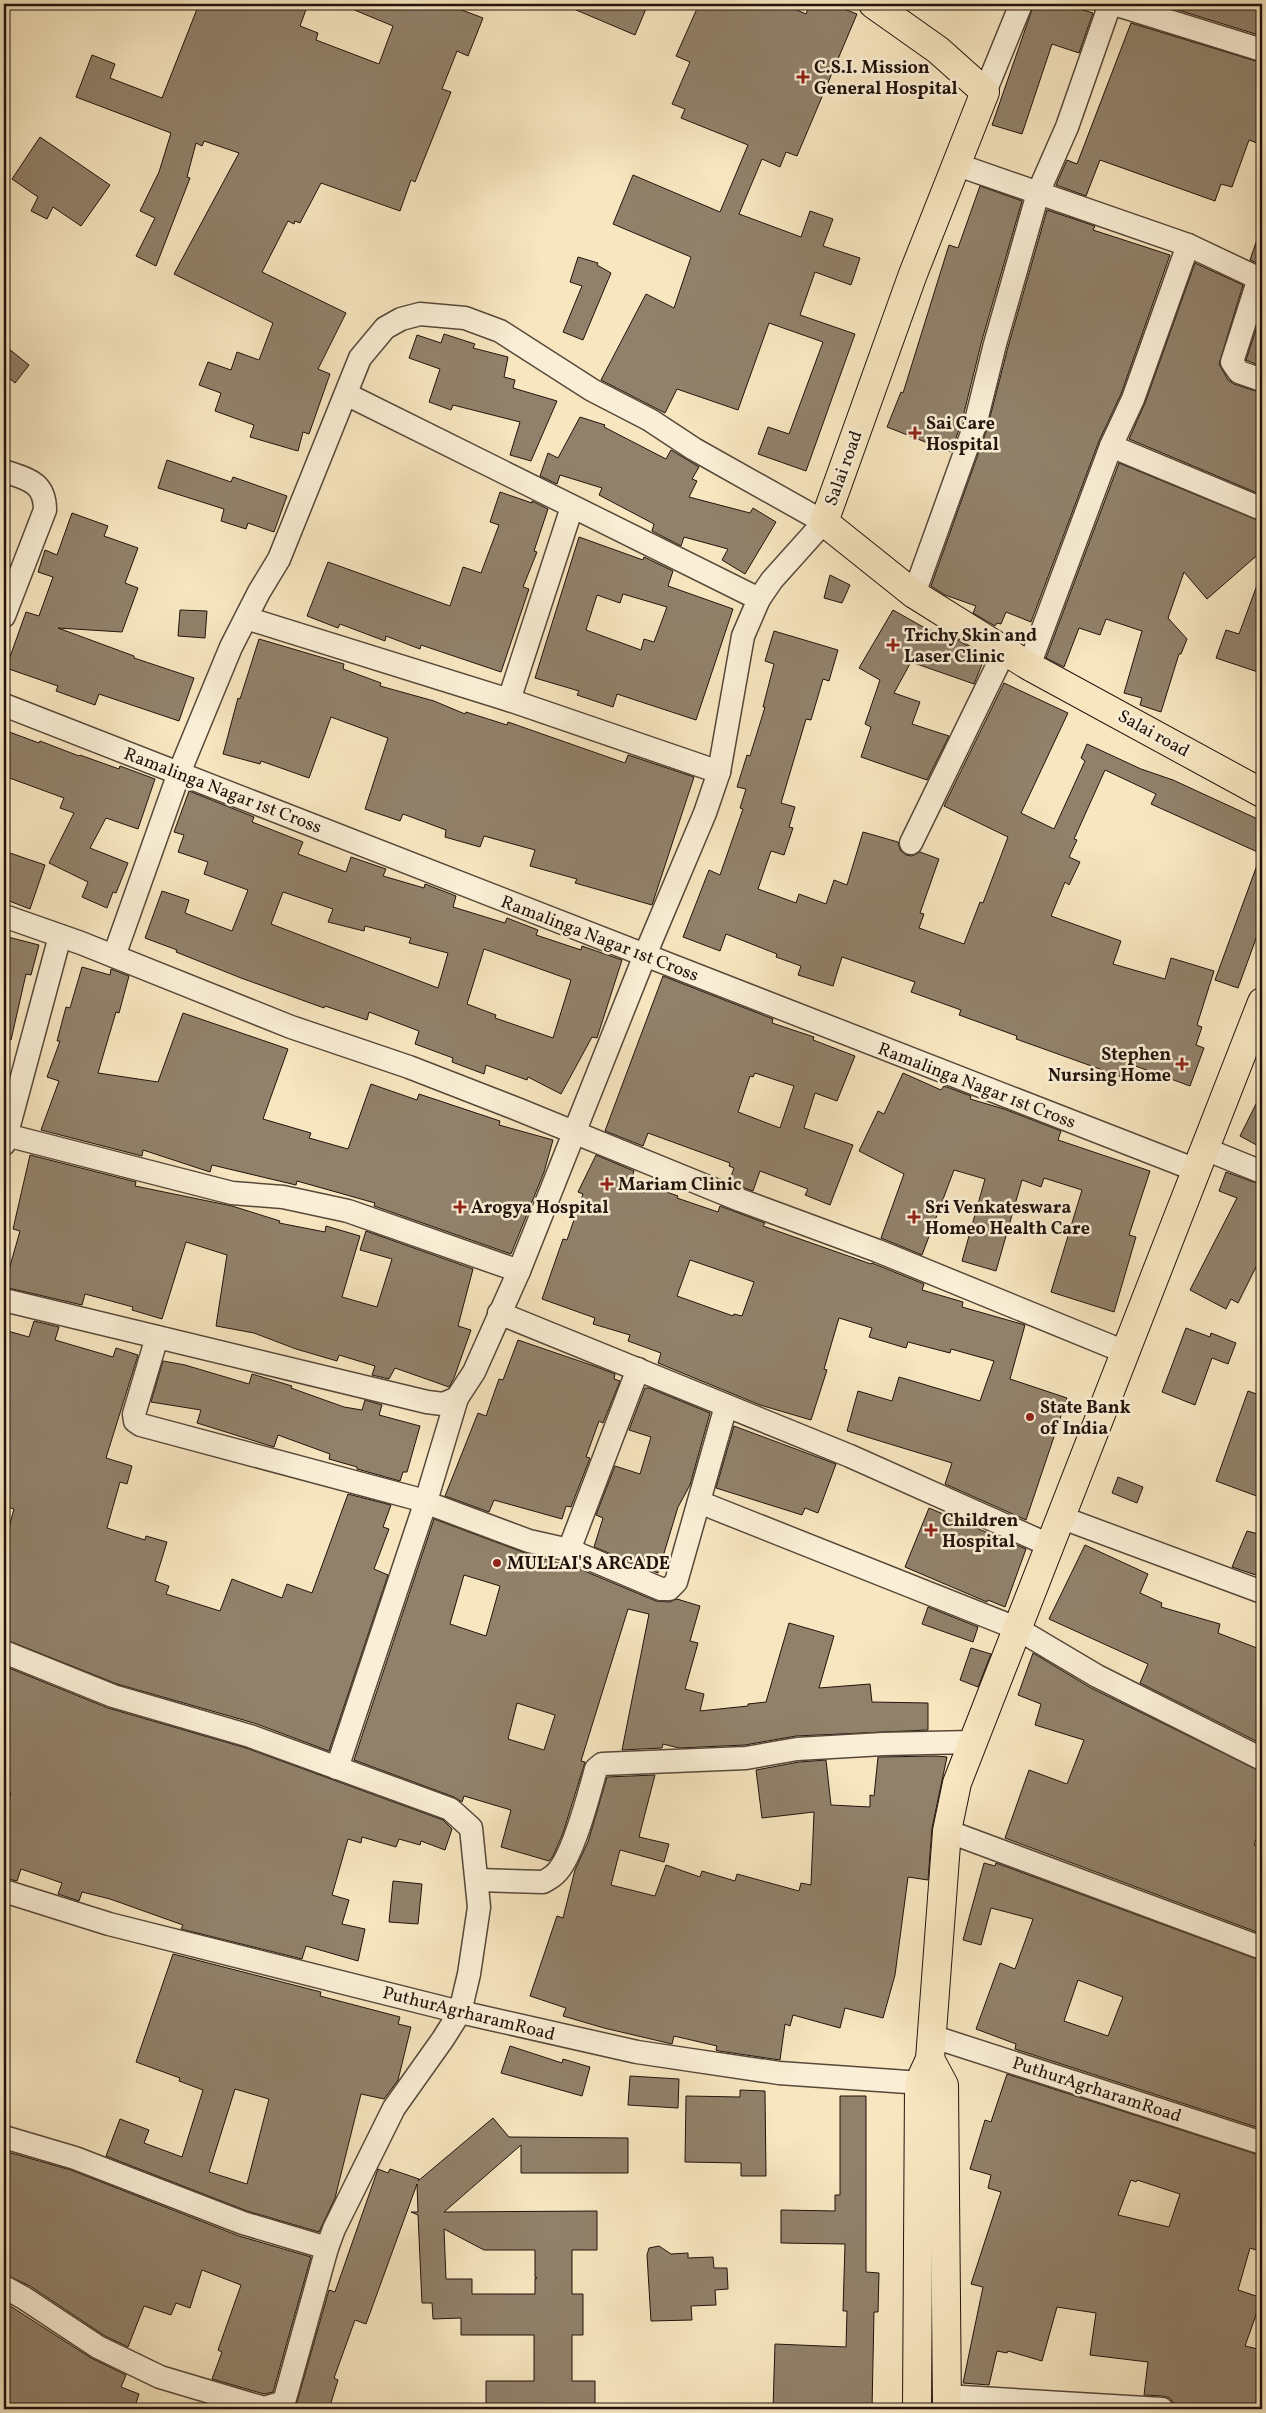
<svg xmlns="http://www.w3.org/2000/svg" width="1266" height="2413" font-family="Vollkorn,serif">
<rect width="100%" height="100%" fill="#f7e6c0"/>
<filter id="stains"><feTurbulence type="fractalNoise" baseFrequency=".004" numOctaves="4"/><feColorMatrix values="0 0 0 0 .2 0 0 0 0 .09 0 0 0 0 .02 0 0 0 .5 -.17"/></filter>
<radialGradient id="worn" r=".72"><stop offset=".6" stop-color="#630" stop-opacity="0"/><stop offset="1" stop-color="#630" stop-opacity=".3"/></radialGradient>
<g fill="#91816a" stroke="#22130c" fill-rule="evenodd">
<path d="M199,4H308L300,26L318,33L316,40L379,64L393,26L340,4H446L483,18L468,56L457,51L442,89L451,92L415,182L411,180L400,211L321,183L300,223L295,221L294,224L288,221L262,272L346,313L318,369L330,374L309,434L303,432L298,451L250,437L254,425L215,411L221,393L199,385L208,362L231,370L237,352L259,360L273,323L174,274L239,153L204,141L202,146L196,143L187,177L190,178L156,266L136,256L155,218L140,211L159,172L171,133L76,97L92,55L115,64L110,78L162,98Z"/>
<path d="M562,4H648L635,35Z"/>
<path d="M699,4H783L806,14L810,4H831L857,14L797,156L786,152L780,167L762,159L739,214L801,237L810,211L833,219L823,246L860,258L851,285L815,272L800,315L855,334L806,471L758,454L768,427L789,434L823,342L769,323L738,410L677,389L665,413L601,380L646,294L674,308L691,257L613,224L633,175L720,212L748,145L681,118L685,109L672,104L690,62L676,56Z"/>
<path d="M1034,4H1064L1093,13L1079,53L1052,44L1022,134L992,125Z"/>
<path d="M1163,4H1262V36L1162,5Z"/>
<path d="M1131,23L1262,63V145L1249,140L1232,187L1221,184L1215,201L1100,160L1086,196L1056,185L1067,160L1077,164Z"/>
<path d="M40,137L110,185L81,226L53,207L47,219L31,211L38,197L12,179Z"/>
<path d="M980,186L1022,201L982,340L962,421L951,452L887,427L901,392L903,393L949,245L958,248Z"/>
<path d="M1047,210L1095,226L1093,230L1170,255L1121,394L1099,441L1031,622L1006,612L1001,624L997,623L995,626L973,613L976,606L945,595L931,586L987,429L1008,347Z"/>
<path d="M1259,234L1262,235V265L1250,260Z"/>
<path d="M578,257L598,263L597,265L611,273L583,340L563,332L582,286L570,282Z"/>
<path d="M1195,263L1243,285L1219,364L1228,380L1234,384L1262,393V495L1129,439L1145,403Z"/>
<path d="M1262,311V357L1258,365L1246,360Z"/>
<path d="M444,334L475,344L473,348L508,357L504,377L515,380L513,388L557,401L531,461L510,455L520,422L453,405L451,410L429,402L440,369L409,358L417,335L441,343Z"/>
<path d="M4,345L29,365L15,383L4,374Z"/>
<path d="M580,417L605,425L604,427L666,459L671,450L699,467L692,479L697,481L689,497L750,513L753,508L776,522L745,574L722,560L728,549L684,537L681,546L652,531L654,524L599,495L602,488L560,475L557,484L540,476L548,453L558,458Z"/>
<path d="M167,460L231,482L233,477L287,496L274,532L248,523L246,529L221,521L224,509L158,488Z"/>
<path d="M1119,463L1262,522V551L1207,599L1184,572L1168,618L1187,639L1181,654H1179L1161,712L1140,705L1142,698L1124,693L1142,631L1106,619L1100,635L1079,628L1064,667L1046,658Z"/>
<path d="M500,492L532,503V501L548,509L534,551L537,552L523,587L529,589L501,672L421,645L420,649L386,636L385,641L340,624L338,628L307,616L328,562L450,606L463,567L481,573L499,525L490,522Z"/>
<path d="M72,513L108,526L104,536L138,548L125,583L138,588L122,632L58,628L134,656V658L194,678L179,721L99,694L95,705L56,691L58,686L6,668L26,612L39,616L53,577L38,572L45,550L57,555Z"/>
<path d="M579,537L643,560L644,557L673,571L668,586L733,609L696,720L617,694L613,707L577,695L579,691L535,678ZM623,594L667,607L654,642L644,639L641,650L586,630L597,595L620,603Z"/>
<path d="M830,575L850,585L842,603L824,598Z"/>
<path d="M1260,577H1262V659L1258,672L1216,658L1226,630L1239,634Z"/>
<path d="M180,610L207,611L205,638L178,636Z"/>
<path d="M893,610L925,628L956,639L985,657L974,684L911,662L894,693L920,702L912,724L949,736L927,780L861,757L871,727L865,724L880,680L859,668Z"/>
<path d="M774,631L838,650L829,681L823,679L811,720L806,719L781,803L795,807L789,827L793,828L784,855L771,851L758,889L796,903L799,894L826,904L834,880L847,885L863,832L898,842L900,850L906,855L912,856L920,852L939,859L920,913L924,914L919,928L964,944L980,902L983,903L1008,837L944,806L1004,683L1068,713L1021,813L1054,829L1085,761L1081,758L1087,744L1141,769L1173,780L1262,821V854L1151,804L1156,794L1105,770L1074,839L1077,840L1069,857L1080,862L1069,885L1065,882L1051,916L1121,941L1113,964L1165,979L1171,958L1214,971L1197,1025L1202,1027L1196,1045L1204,1048L1190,1086L1130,1064L1125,1078L1016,1039L1017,1036L959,1015L961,1010L911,992L915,982L842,957L833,986L798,975L801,966L776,957L777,954L726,934L720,951L683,937L709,870L720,875L743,809L740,808L746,789L737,787L747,755L750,756L765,707H763L774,664L765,661Z"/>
<path d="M259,639L344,664L343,669L381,683L380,686L434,701L465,714L466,712L507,725L508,722L625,763L628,755L694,777L652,905L575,883L577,879L530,866L535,850L484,836L480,847L445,837L446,830L403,814L400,821L365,809L388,738L331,717L309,778L261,761L260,764L223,754L238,698L240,699Z"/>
<path d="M4,730L39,743L40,741L79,756L80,755L119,769L120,766L155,779L138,829L106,818L90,848L128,863L116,893L113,892L107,908L82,897L88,882L49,863L74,813L60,808L64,798L4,776Z"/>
<path d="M189,791L254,817L252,822L303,842L298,854L346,872L351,857L386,869L383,876L424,888L425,884L456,896L453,907L505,923L507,918L538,930L536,935L581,950L582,946L622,960L597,1038L592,1037L561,1094L528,1077L527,1080L486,1065L484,1074L452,1062L453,1058L415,1044L419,1031L369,1012L367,1020L325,1006L324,1008L241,978L176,952L177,950L145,938L162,891L189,900L185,913L232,931L248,890L204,874L208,862L178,852L184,835L174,832ZM283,892L333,909L328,922L364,931L365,926L411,938L409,943L448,953L438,988L271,924ZM484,949L571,980L553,1038L495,1018L496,1015L467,1004Z"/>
<path d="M4,851L45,865L30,909L4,899Z"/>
<path d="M1260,857L1262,858V922L1238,988L1215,980Z"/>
<path d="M4,936L39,945L31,975L26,974L11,1040L4,1039Z"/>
<path d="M82,967L110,975L111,969L129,976L119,1013L116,1012L98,1073L158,1082L183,1013L288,1049L263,1119L311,1133L309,1138L348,1149L371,1084L417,1100L419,1094L500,1121L499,1125L553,1140L544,1172L511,1254L374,1206L375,1203L297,1181L296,1185L212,1165L210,1172L143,1150L142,1156L41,1130L59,1081L47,1077L60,1041H57L66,1007L70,1008Z"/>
<path d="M663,976L773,1019L772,1023L814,1037L813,1040L855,1056L837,1101L815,1093L804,1128L853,1145L830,1205L805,1195L808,1189L760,1171L753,1191L729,1182L734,1168L729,1166L730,1163L648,1133L643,1146L605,1131ZM755,1073L794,1086L780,1128L738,1112L750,1076L753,1077Z"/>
<path d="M903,1073L941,1090L944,1086L971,1096L970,1099L1004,1109L1061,1131L1058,1140L1150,1171L1129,1235L1136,1237L1114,1312L1051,1292L1082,1190L1044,1178L1041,1187L1022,1180L996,1271L962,1261L985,1179L954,1170L922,1255L881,1238L904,1174L859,1151L878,1111L884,1114Z"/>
<path d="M1262,1092V1148L1240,1136Z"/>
<path d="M30,1155L136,1182L135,1186L232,1206L280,1221L279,1223L325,1232L326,1226L360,1236L342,1297L377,1307L392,1259L360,1250L366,1231L473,1269L458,1326L471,1330L454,1378L449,1387L395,1368L389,1379L372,1375L375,1366L339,1355L337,1361L296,1349L254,1333L216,1326L227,1255L186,1242L162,1319L132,1310L133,1307L85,1294L82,1305L4,1287L20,1231L13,1229Z"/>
<path d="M596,1155L634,1171L632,1177L644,1184L678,1196L677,1198L718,1212L720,1206L765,1223L763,1226L871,1264L872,1263L924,1284L922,1290L963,1302L962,1307L1025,1325L1010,1379L1067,1398L1026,1520L945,1484L952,1463L847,1431L858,1391L892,1401L899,1377L980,1401L994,1361L951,1349L950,1353L908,1342L906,1348L869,1337L872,1328L839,1318L824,1369L827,1370L811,1420L760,1405L658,1363L661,1353L628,1341L630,1335L593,1324L595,1318L542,1299L563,1239L567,1240L583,1194L578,1192ZM690,1260L754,1282L742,1316L734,1314L733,1316L677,1296Z"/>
<path d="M1226,1172L1262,1185V1255L1238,1303L1231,1299L1226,1309L1190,1290L1237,1198L1219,1191Z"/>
<path d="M34,1321L59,1327L55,1340L113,1357L116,1348L138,1355L106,1458L132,1466L127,1484L120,1482L107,1528L145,1540L146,1536L167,1542L155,1581L169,1586L166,1594L220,1611L232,1579L282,1598L287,1584L312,1593L348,1494L391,1505L383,1527L389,1529L374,1569L388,1575L329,1751L254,1723L117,1684L4,1639V1545L14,1509L4,1506V1330L29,1337Z"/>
<path d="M1186,1328L1210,1337L1211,1333L1236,1343L1228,1364L1212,1358L1195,1405L1162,1392Z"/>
<path d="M518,1340L594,1366L615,1374L614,1379L620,1381L603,1423L599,1421L586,1457L590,1458L571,1507L566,1506L562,1519L494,1500L489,1512L445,1496L478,1413L486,1416L499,1379L503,1380Z"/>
<path d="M163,1361L185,1365L249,1384L252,1374L292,1386L291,1388L344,1407L362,1410L365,1400L382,1405L379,1415L420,1426L407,1472H403L400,1481L357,1469V1467L329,1459L330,1454L278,1435L274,1447L197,1423L201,1410L151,1402Z"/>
<path d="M645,1388H649L710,1413L690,1485L678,1507L658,1573L594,1547L603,1518L596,1515L615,1466L640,1474L651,1437L629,1430Z"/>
<path d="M1248,1391L1262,1396V1498L1216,1481Z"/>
<path d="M734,1426L836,1464L818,1513L805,1508L802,1515L716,1488Z"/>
<path d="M1118,1477L1143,1487L1137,1503L1112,1493Z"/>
<path d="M929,1508L1026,1549L1005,1607L988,1600L987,1602L905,1567Z"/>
<path d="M434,1519L525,1553L582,1570L656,1601L669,1602L677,1599L700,1606L690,1641L698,1643L685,1689L704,1694L700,1711L748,1706V1704L766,1702L789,1623L834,1636L819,1688L870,1684L872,1702L928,1703V1730L796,1736L745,1745L679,1748L663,1744L662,1748L622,1750L649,1614L628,1609L581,1761L585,1762L563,1833L553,1856L549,1861L501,1847L511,1810L464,1796L462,1802L454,1797L354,1760ZM464,1575L500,1586L486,1636L450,1624ZM517,1703L555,1715L544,1750L508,1739Z"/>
<path d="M1247,1531L1262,1535V1577L1232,1567Z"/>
<path d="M1085,1545L1148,1574L1140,1593L1162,1603L1161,1607L1220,1624L1218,1633L1262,1650V1744L1140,1683L1148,1664L1049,1619Z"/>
<path d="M928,1607L978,1627L973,1642L922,1624Z"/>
<path d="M971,1648L991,1654L978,1687L960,1680Z"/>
<path d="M1033,1653L1091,1688L1262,1772V1824L1254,1845L1262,1846V1934L1005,1838L1029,1770L1067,1784L1084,1740L1035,1725L1041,1704L1018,1695Z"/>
<path d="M9,1668L108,1708L246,1748L443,1820L452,1829L445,1850L421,1841L420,1845L399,1839L396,1847L362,1837L361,1843L348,1839L332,1895L349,1900L342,1924L365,1929L358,1961L306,1946L302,1959L181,1929L183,1925L110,1899L82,1892L79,1901L58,1894L62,1883L21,1869L17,1881L4,1878V1812L11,1793L4,1791V1683Z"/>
<path d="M936,1756L947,1757L932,1828L928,1880L908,1877L895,1975L883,2018L845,2008L840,2028L793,2015L790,2026L785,2024L780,2060L719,2051L716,2050L717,2046L674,2036L672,2044L604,2028L563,2016L566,2008L530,1996L557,1916L563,1918L575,1870L588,1842L607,1777L655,1775L639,1837L669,1844L664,1862L620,1850L611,1885L655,1896L666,1865L700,1877L702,1871L735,1881L737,1874L799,1891L801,1883L811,1885L814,1812L762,1818L756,1770L799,1762L826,1760L831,1805L870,1807V1795L874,1796L878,1757Z"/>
<path d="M984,1863L995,1866L996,1863L1262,1961V2129L1015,2049L1016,2044L976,2029L1000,1963L1015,1969L1033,1919L991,1908L981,1945L963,1940ZM1078,1980L1123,1997L1108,2036L1064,2021Z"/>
<path d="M393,1881L422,1884L418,1924L389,1922Z"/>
<path d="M173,1954L321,1992L320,1996L400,2017L398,2024L411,2027L398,2080L384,2099L361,2094L335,2198L319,2232L247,2211L106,2156L120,2119L149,2130L144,2143L182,2157L203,2090L179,2081L180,2078L136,2062ZM235,2089L269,2099L247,2184L209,2172Z"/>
<path d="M510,2046L562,2063L563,2059L590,2067L582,2096L501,2073Z"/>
<path d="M1007,2074L1262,2156V2252L1250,2248L1238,2290L1262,2298L1245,2346L1262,2350V2409H1223L1202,2405V2408L1174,2404L1170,2398L1163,2396L1144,2395L1148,2362L1090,2355L1096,2313L1057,2307L1042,2361L1008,2351L1007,2353L997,2351L989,2385L963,2383L983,2287L971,2284L1001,2192L988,2188L991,2175L970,2169L985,2120L991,2122ZM1131,2180L1136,2182L1137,2180L1180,2194L1169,2227L1118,2215Z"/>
<path d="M630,2076L679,2079L678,2108L628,2105Z"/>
<path d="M740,2090L765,2091L766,2176H741V2163L685,2162L686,2096L740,2097Z"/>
<path d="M840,2096H866V2272L879,2273L878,2312H874L872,2409H773L775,2344L846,2347L847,2311H843L845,2244L781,2243V2210L835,2211V2195H840Z"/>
<path d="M493,2118L509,2137L628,2138V2173H521V2145L444,2212L597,2211V2250H572V2294H583V2335H572V2381H595V2409H486V2381H534V2335H461V2318L433,2319L432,2303H422L418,2215L411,2212H418L417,2184L366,2324L355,2320L334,2378L338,2380L329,2409H295L329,2290L335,2292L378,2169L388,2173L390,2169L419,2179L418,2181ZM444,2229L484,2250H535V2277L537,2278H535V2294H472V2279H446Z"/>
<path d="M4,2151L71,2170L239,2236L311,2257L273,2392L264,2394L212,2379L222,2352L218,2350L241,2285L202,2270L190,2308L176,2303L171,2315L144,2306L128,2347L105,2336L30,2286L4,2274Z"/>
<path d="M659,2246L671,2254L688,2253V2258L713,2257L714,2268H727L728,2289L715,2290L716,2305L691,2306L692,2320L651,2321L647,2255L649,2248Z"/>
<path d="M4,2302L91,2358L126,2375L121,2387L139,2394L134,2409H4Z"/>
</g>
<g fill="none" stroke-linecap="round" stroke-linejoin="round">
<g stroke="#574839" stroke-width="25">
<g id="minor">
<path d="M1114,4L1262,50"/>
<path d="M985,92L1021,4"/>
<path d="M955,164L1188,245L1262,280"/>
<path d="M1259,278L1232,362L1239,372L1262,380"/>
<path d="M346,394L759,599"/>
<path d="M1111,446L1262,509"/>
<path d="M4,471C26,479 45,481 45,510L4,616"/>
<path d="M914,594L975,425L995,344L1038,193L1067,127L1110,4"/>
<path d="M246,618L509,700L572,507"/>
<path d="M1029,666L1111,446L1133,399L1188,245"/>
<path d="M509,700L719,772"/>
<path d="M4,705L1196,1170"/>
<path d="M911,843L1005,650"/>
<path d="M4,916L81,943L291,1027L409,1067L517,1109L740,1200L878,1251L1125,1352"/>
<path d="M6,1135L232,1193L283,1197L348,1211L519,1271"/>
<path d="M4,1144L60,936"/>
<path d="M1205,1149L1262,1172"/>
<path d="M4,1300L427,1402L443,1404L457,1398L474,1372L519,1271L645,955L705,813L719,772L743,636L759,599L772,580L824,522L694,449L650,420L592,390L500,331L465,318L420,314L401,319L385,328L360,358L279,559L259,592L231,647L179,773L114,956"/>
<path d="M499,1313L850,1456L1049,1545"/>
<path d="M157,1337L134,1414L135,1421L141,1425L414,1498L529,1541L569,1550"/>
<path d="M638,1369L569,1550L661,1589H669L676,1582L726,1406"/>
<path d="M699,1502L1016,1628L1097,1676L1262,1759"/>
<path d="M1060,1517L1262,1592"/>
<path d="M4,1652L113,1696L250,1736L450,1809L471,1828L479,1907L469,1974L460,2012L443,2039L394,2108L334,2229L327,2248L243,2223L75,2158L4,2137"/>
<path d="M337,1768L426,1501L457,1398"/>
<path d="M947,1831L1262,1948"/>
<path d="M478,1880L543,1882C549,1879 554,1876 558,1871C574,1853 589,1794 596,1769L602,1764L746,1758L797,1749L883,1744L971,1742"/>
<path d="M4,1891L109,1924L460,2012L637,2052L779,2073L936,2084"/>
<path d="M931,2036L1262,2143"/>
<path d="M4,2287L24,2298L98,2347L160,2377L264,2408L284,2402L327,2248"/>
<path d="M946,2396L1162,2409"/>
</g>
</g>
<g stroke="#22130c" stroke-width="30">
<g id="major">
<path d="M873,4L938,50L985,92L913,274L824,522L914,594L1029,666L1262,793"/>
<path d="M930,2059L944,2085L947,2409"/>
<path d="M917,2409L919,2083L930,2059L947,1831L957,1783L1262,1002"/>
</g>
</g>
<use href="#minor" stroke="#faefd6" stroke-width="22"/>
<use href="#major" stroke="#f7e6c0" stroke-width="28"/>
</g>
<g fill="#8f2418" stroke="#faefd6" stroke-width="2">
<path d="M800.5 69.5h5v5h5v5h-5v5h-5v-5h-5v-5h5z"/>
<path d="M912.5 425.5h5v5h5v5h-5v5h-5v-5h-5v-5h5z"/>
<path d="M890.5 637.5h5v5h5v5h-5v5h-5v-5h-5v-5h5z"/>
<path d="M1179.5 1056.5h5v5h5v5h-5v5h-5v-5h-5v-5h5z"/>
<path d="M604.5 1176.5h5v5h5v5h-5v5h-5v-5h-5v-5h5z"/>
<path d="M457.5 1199.5h5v5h5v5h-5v5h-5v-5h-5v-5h5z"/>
<path d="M911.5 1209.5h5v5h5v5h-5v5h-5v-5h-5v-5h5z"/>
<circle cx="1030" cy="1417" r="5"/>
<path d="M928.5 1522.5h5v5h5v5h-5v5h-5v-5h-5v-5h5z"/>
<circle cx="497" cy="1563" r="5"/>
</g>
<g text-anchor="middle" stroke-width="5" stroke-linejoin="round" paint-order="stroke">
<g font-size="18" font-weight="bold" fill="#22130c" stroke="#faefd6" text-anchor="start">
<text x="814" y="73">C.S.I. Mission<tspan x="814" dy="21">General Hospital</tspan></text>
<text x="926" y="429">Sai Care<tspan x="926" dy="21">Hospital</tspan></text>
<text x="904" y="641">Trichy Skin and<tspan x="904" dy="21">Laser Clinic</tspan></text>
<text x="1171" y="1060" text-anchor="end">Stephen<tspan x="1171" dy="21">Nursing Home</tspan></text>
<text x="618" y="1190">Mariam Clinic</text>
<text x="471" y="1213">Arogya Hospital</text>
<text x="925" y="1213">Sri Venkateswara<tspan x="925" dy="21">Homeo Health Care</tspan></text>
<text x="1040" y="1413">State Bank<tspan x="1040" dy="21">of India</tspan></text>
<text x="942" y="1526">Children<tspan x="942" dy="21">Hospital</tspan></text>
<text x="507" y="1569">MULLAI'S ARCADE</text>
</g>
<g font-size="18" fill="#22130c" stroke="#faefd6">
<text transform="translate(843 468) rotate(-70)" y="6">Salai road</text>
<text transform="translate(1154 733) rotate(29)" y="6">Salai road</text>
<text transform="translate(223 790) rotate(21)" y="6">Ramalinga Nagar 1st Cross</text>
<text transform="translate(600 938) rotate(21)" y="6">Ramalinga Nagar 1st Cross</text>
<text transform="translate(977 1085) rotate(21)" y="6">Ramalinga Nagar 1st Cross</text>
<text transform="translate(469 2013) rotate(14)" y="6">PuthurAgrharamRoad</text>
<text transform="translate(1097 2089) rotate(18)" y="6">PuthurAgrharamRoad</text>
</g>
</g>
<rect width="1266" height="2413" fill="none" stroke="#f7e6c0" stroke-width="20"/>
<rect x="5" y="5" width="1256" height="2403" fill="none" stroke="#22130c" stroke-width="2.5"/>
<rect x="10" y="10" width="1246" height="2393" fill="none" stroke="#22130c"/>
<rect width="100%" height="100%" filter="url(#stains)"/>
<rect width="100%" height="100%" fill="url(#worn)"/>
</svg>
